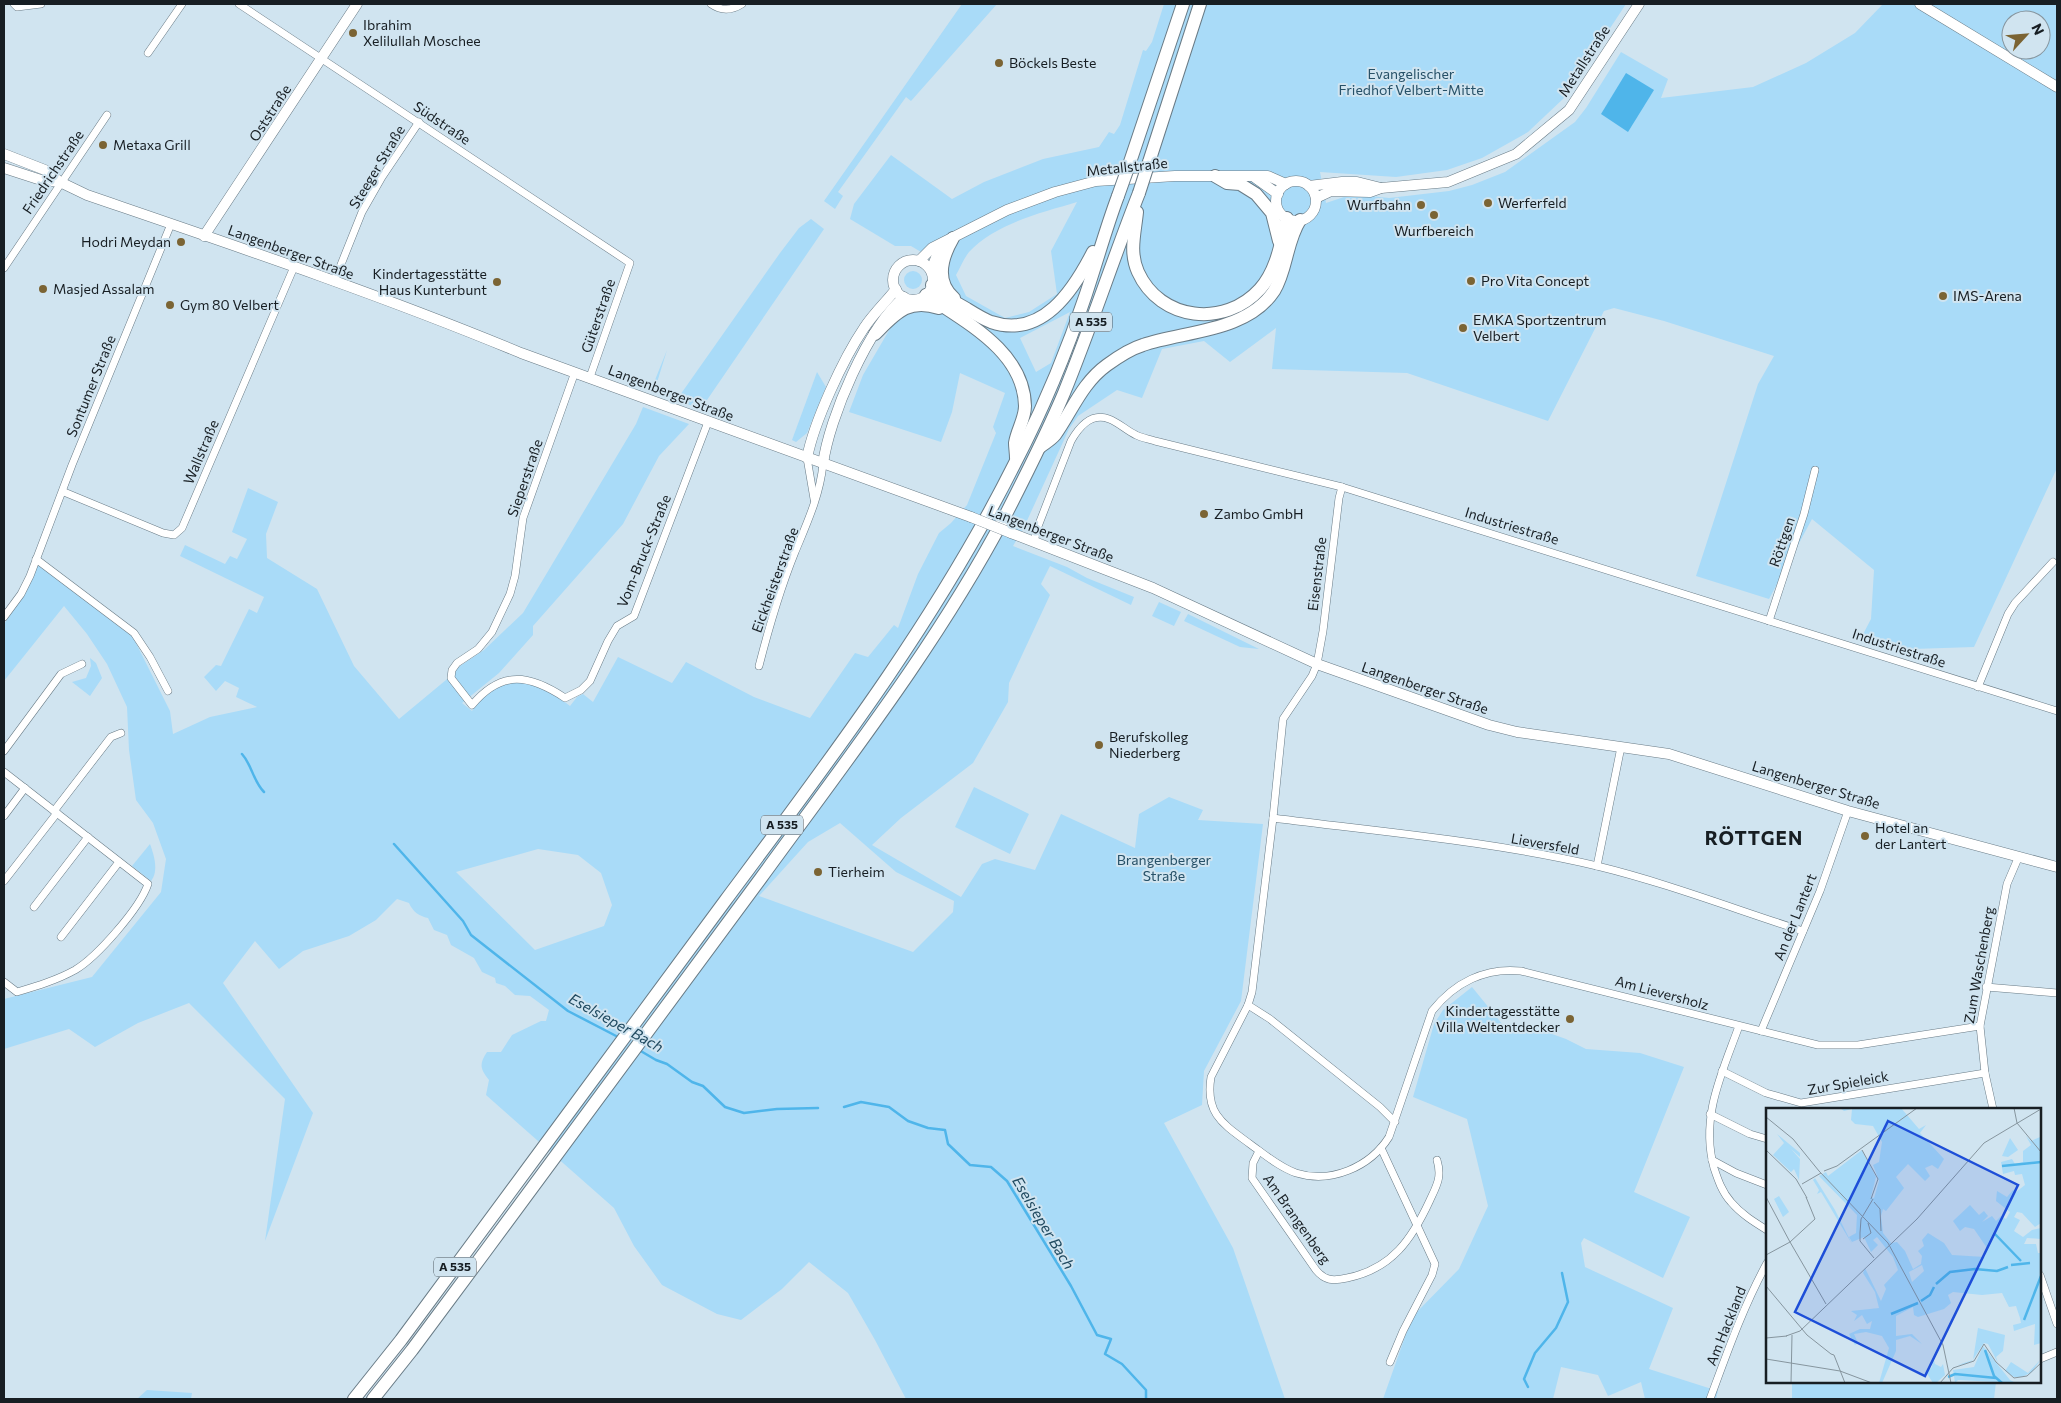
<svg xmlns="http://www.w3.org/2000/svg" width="2061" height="1403" font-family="Commissioner,sans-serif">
<rect width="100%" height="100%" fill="#d0e4f0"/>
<g fill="#a9dbf8" fill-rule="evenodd">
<path d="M962,4H997L911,101L906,97L838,192L843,196L835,209L824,201Z"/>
<path d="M1164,4H1626L1564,98L1528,132L1482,158L1447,170L1396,177L1320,172L1326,203L1353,194L1389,198L1449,191L1472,185L1505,172L1575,122L1586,108L1621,52L1668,79L1661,98L1753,87L1806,63L1855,33L1883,4H2057V468L1974,647L1913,649L1882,647L1860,640L1871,619L1874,570L1812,519L1769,599L1696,576L1758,384L1774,356L1664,321L1614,308L1604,311L1548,421L1407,373L1272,369L1276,328L1230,362L1204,341L1162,349L1142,398L1117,390L1078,416L1069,429L1025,525L1013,546L1067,567L1087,578L1134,597L1131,605L1050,566L1041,584L1050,595L1009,683L1008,702L973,763L901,818L872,845L961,897L982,864L995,859L1035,870L1061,814L1135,848L1139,814L1169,797L1203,810L1198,820L1263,824L1241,1001L1204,1071L1202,1105L1164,1123L1233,1248L1285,1399H906L875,1340L848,1293L809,1262L782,1289L741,1320L717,1314L662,1285L634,1246L614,1208L486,1095L489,1080C480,1069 479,1064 487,1052H501L512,1035L541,1021H546L549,1010L530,996L515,995L505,986L496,983L495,978L482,972L474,958L451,945L447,935L434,930L428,918C419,916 413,912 409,903L397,899L376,920L349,936L303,951L279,969L255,941L223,983L313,1113L265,1241L285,1099L189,1003L138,1023L95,1047L69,1029L4,1049V999L92,977L161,892L166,859L153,823L136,800L129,750L127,707L107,664L87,634L64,606L4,681V624L23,597L38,565L133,637L170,711L173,734L210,717L257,707L236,697L239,688L225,681L216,691L204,677L216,665L221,666L249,609L257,613L264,597L180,556L185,545L225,564L230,556L237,559L247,539L232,532L248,488L278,502L266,534L267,558L317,589L354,666L399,719L446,680L457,668L484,650L523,613L636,424L643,407L689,424L659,456L623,524L533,626V635L499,673L462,703L472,711C489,685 515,675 544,688C553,693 562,700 570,706L577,697L583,694L593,702L618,657L672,683L686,662L754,697L810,718L855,653L868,657L894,625L898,628L918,574L939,533L951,523L967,505L996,433L993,427L1005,393L960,373L952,412L941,442L849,412L863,375L895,320L911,312L928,310L946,267L911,246H895L850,219L854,204L891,155L952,199L984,182L1043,159L1099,147L1109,132L1114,134L1120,125L1143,50L1146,51L1152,42ZM2011,20H2041V50H2011ZM1077,202L1051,251L1057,294L1029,312L1005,318L966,296L956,275C960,268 964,258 969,252C996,223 1041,213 1077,202ZM1070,312L1051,363L1036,372L1020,338ZM840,823L896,872L954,901L953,912L913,952L759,896L808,842ZM538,849L578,855L601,873L612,905L604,926L535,950L456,872Z"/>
<path d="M811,219L824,229L707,400L696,404L695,407L651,390L667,350L655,389L678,398L780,253L799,228Z"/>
<circle cx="913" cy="280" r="9"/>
<path d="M817,372L826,387L807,433L796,442L792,440Z"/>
<path d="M1159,602L1181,612L1174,626L1152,616Z"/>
<path d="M1188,614L1259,649L1240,647L1184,621Z"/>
<path d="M90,658L96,663L102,678L90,696L72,682L86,678L91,666Z"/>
<path d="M974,787L1029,814L1010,854L955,827Z"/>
<path d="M150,844C154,855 159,871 151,881L132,866Z"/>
<path d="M1472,987L1503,1025L1524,1024L1566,1039L1586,1049L1640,1053L1684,1067L1634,1192L1690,1217L1663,1278L1584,1238L1581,1243L1585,1267L1673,1308L1649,1369L1718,1391L1716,1399H1645L1641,1382L1608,1396L1598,1375L1561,1367L1553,1399H1383L1412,1317L1459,1269L1488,1206L1467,1119L1413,1097L1434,1024L1443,1010Z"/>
<path d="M1792,1382H1996L1994,1399H1792Z"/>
<path d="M147,1390L192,1393L191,1399H137Z"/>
</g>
<path fill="#4fb5ea" d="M1626,73L1654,90L1628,132L1601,114Z"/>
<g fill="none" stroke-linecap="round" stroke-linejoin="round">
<g stroke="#4fb5ea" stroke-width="2.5">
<path d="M242,754C252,765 253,781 264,792"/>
<path d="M394,844L463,921L471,935L568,1011L620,1038"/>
<path d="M639,1050L656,1060L667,1064L692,1082L703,1086L725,1107L744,1113L777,1109L818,1108"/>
<path d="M844,1107L861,1102L889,1107L908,1121L928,1128L945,1130L948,1144L970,1165L991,1167L1007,1181L1071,1286L1097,1335L1111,1339L1105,1354L1122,1364L1146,1390V1399"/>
<path d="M1528,1387L1524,1379L1535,1353L1556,1328L1568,1302L1562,1273"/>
</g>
<g stroke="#697b86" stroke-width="8">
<g id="street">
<path d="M14,4L17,7L41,4"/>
<path d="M239,4L630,263L590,377"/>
<path d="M711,4C721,11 731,11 742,4"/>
<path d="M148,53L182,4"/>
<path d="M4,268L107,115"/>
<path d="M334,282L362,212L382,177L419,122"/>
<path d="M575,372L523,518L515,576L510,594L492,632L478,649L457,663L452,670L451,678L472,705C502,669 530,675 565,698L581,690L590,681L608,641L617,626L634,616L708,422"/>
<path d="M807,458L814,499"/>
<path d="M1342,487L1339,498L1323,631L1317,664L1312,676L1283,719L1273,818L1252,992L1248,1005L1211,1077C1205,1114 1223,1124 1250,1144C1264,1154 1279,1167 1296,1173C1331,1184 1370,1167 1389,1137L1432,1011C1454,983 1485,967 1521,971L1818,1045H1858L1980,1026"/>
<path d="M64,492L163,533L174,535L182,528L294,267"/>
<path d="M1034,542L1037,529L1071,441C1079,427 1091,412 1109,419C1118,422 1127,431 1136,435C1142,438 1149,439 1155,441L1342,487L2057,711"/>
<path d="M36,559L134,633L150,657L168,691"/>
<path d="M4,617L21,594L30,576L72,465L171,224"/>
<path d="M1769,621L1804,514L1815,470"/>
<path d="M759,666C769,627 780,589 795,552C807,523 820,495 823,464"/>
<path d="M1978,687L2008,614L2015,603L2053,562"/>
<path d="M4,751L61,674L82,664"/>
<path d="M4,772L148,884C140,908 97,957 75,970C57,980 37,986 17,992L4,982"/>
<path d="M54,811L111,737L121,733"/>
<path d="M4,816L25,788"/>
<path d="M1273,818C1381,832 1491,841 1597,866C1667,883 1734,909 1803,931"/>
<path d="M1597,866L1621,747"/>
<path d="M4,881L57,813"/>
<path d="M34,907L88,837"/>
<path d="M61,937L119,862"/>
<path d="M1986,987L2057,993"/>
<path d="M1248,1005L1270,1019L1380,1107L1395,1122"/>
<path d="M1739,1026C1722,1073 1700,1117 1714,1168C1718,1180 1722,1192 1731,1202C1741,1214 1754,1222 1767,1230"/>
<path d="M1761,1031L1820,891L1848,811"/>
<path d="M1722,1071L1766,1093L1801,1103L1985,1073"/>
<path d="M1993,1109L1985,1073L1980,1026L2007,884L2019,856"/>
<path d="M1710,1114L1750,1134L1767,1139"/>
<path d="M1381,1148L1435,1264L1432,1275L1403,1331L1390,1362"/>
<path d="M1259,1151L1253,1163L1252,1178L1316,1270C1325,1281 1333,1281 1347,1278C1392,1269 1412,1239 1430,1200C1437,1185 1442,1177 1437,1160"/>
<path d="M1712,1160L1736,1173L1767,1185"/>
<path d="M2040,1275L2057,1324"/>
<path d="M2040,1359L2057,1352"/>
<path d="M1710,1399C1727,1353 1743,1307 1767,1263"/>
</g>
</g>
<g stroke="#697b86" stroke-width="11">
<g id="secondary">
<path d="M1920,4L2057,87"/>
<path d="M4,154L45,170L60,182L87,195C233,245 379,294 521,353L971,517"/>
<path d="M4,168L41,180L60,182"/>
<path d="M1254,177L1278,194"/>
<circle cx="1296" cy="201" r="20"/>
<path d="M1309,186L1342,182H1357L1381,188"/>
<path d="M1316,198L1331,191L1370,192L1381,188L1448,182L1516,154L1569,110L1639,4"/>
<path d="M204,236L357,4"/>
<circle cx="913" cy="280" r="20"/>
<path d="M919,261L932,248L1007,210L1055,192L1096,181L1175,176H1268L1286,184"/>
<path d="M931,270L937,255L948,244"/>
<path d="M807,458C814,422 843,359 864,328C873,314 886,302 896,289"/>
<path d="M823,464C829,418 868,327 904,297"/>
<path d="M1011,533L1153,588L1317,664L1489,725L1517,732L1669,754L1848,811L2057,867"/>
</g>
</g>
<g stroke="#697b86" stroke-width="14">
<g id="highway">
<path d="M1149,162L1200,4"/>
<path d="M1129,165L1183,4"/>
<path d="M1215,176L1227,183L1240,184L1256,194L1272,213L1279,241"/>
<path d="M1137,212C1135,233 1129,252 1138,272C1160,321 1225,328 1260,289C1277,270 1281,242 1287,218"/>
<path d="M953,238C942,257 934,281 954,298"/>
<path d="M932,285C942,296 955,302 967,309C975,314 983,319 991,322C1042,339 1073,291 1093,252"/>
<path d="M926,295C965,322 1024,351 1025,406C1025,419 1017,430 1015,443C1015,447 1016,453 1016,458"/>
<path d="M875,334C896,313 908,298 939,308"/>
<path d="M1040,447C1045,443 1051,440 1055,435C1072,411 1082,383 1107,365C1118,357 1130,349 1143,345C1184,331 1247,332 1274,291C1287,270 1286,242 1300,220"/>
<path d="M354,1399L401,1340C509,1194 617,1047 725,901C830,760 936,621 1015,463C1043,409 1067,351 1086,294C1097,261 1106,228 1118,196"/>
<path d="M373,1399L412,1350C529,1193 645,1035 761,878C846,761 936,646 1004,518C1025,477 1046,436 1064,393C1091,327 1113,259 1139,193"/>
</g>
</g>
<use href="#street" stroke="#fff" stroke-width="7"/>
<use href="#secondary" stroke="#fff" stroke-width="10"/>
<use href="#highway" stroke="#fff" stroke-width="12"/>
<g stroke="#697b86" stroke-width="11" stroke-linecap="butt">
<path id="secondary-bridge" d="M971,517L1011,533"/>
</g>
<g stroke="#697b86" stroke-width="14" stroke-linecap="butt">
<g id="highway-bridge">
<path d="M1139,193L1149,162"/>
<path d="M1118,196L1129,165"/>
</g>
</g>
<use href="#secondary-bridge" stroke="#fff" stroke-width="10"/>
<use href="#highway-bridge" stroke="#fff" stroke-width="12"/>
</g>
<g fill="#7b6434" stroke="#d0e4f0" stroke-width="2">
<circle cx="353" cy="33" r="5"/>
<circle cx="999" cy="63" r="5"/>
<circle cx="103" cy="145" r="5"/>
<circle cx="1488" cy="203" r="5"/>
<circle cx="1421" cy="205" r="5"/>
<circle cx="1434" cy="215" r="5"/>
<circle cx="181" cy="242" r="5"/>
<circle cx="1471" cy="281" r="5"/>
<circle cx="497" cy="282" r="5"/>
<circle cx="43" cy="289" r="5"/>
<circle cx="1943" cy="296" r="5"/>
<circle cx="170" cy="305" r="5"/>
<circle cx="1463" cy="328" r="5"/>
<circle cx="1204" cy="514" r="5"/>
<circle cx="1099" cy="745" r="5"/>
<circle cx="1865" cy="836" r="5"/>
<circle cx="818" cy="872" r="5"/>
<circle cx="1570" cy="1019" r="5"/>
</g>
<g text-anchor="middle" stroke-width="4" stroke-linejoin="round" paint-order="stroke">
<g fill="#d0e4f0" stroke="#4e5960" stroke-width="1">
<rect x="1070" y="312.5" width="42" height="19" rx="4"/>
<rect x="761" y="815.5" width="42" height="19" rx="4"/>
<rect x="434" y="1257.5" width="42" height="19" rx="4"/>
</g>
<g font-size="12" font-weight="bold" fill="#171e23">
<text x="1091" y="326">A 535</text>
<text x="782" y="829">A 535</text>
<text x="455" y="1271">A 535</text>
</g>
<g font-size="14" fill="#171e23" stroke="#d0e4f0" text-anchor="start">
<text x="363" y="30">Ibrahim<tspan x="363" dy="16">Xelilullah Moschee</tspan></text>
<text x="1009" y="68">Böckels Beste</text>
<text x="113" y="150">Metaxa Grill</text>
<text x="1498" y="208">Werferfeld</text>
<text x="1411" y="210" text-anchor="end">Wurfbahn</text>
<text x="1434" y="236" text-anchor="middle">Wurfbereich</text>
<text x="171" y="247" text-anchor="end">Hodri Meydan</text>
<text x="487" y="279" text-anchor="end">Kindertagesstätte<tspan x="487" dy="16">Haus Kunterbunt</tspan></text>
<text x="1481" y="286">Pro Vita Concept</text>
<text x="53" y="294">Masjed Assalam</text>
<text x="1953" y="301">IMS-Arena</text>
<text x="180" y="310">Gym 80 Velbert</text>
<text x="1473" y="325">EMKA Sportzentrum<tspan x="1473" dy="16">Velbert</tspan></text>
<text x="1214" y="519">Zambo GmbH</text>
<text x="1109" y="742">Berufskolleg<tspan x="1109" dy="16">Niederberg</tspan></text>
<text x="1875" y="833">Hotel an<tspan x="1875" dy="16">der Lantert</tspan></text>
<text x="828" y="877">Tierheim</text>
<text x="1560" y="1016" text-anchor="end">Kindertagesstätte<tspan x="1560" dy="16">Villa Weltentdecker</tspan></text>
</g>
<g font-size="14" fill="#171e23" stroke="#d0e4f0">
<text transform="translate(1584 61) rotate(-57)" y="5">Metallstraße</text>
<text transform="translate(270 113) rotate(-57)" y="5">Oststraße</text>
<text transform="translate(442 123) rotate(34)" y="5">Südstraße</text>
<text transform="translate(377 167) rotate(-59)" y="5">Steeger Straße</text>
<text transform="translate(1127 167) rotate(-6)" y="5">Metallstraße</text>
<text transform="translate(53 172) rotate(-56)" y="5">Friedrichstraße</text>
<text transform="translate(291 252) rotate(20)" y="5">Langenberger Straße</text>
<text transform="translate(598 316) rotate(-71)" y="5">Güterstraße</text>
<text transform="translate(91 386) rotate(-68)" y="5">Sontumer Straße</text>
<text transform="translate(671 393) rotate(21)" y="5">Langenberger Straße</text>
<text transform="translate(201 452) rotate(-67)" y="5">Wallstraße</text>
<text transform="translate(525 478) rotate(-71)" y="5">Sieperstraße</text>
<text transform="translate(1512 526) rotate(17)" y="5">Industriestraße</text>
<text transform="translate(1051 534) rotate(21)" y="5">Langenberger Straße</text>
<text transform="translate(1782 542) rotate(-71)" y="5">Röttgen</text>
<text transform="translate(644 551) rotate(-68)" y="5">Vom-Bruck-Straße</text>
<text transform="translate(1317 574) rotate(-83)" y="5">Eisenstraße</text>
<text transform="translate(775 580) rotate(-70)" y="5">Eickheisterstraße</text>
<text transform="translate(1899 648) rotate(18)" y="5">Industriestraße</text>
<text transform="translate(1425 688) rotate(19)" y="5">Langenberger Straße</text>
<text transform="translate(1816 785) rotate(17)" y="5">Langenberger Straße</text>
<text transform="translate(1545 844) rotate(10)" y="5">Lieversfeld</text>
<text transform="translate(1795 917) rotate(-68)" y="5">An der Lantert</text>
<text transform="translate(1979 965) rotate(-80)" y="5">Zum Waschenberg</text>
<text transform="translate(1662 993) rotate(15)" y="5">Am Lieversholz</text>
<text transform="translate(1848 1083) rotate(-10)" y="5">Zur Spieleick</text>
<text transform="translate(1297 1219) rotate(55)" y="5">Am Brangenberg</text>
<text transform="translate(1726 1326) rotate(-68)" y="5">Am Hackland</text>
</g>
<g font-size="14" fill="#275168" stroke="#d0e4f0">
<text x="1411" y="79">Evangelischer<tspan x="1411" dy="16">Friedhof Velbert-Mitte</tspan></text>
<text x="1164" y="865">Brangenberger<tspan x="1164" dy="16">Straße</tspan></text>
</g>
<g font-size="15" font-style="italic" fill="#204a60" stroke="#d0e4f0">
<text transform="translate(616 1023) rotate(29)" y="5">Eselsieper Bach</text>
<text transform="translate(1043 1223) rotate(59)" y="5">Eselsieper Bach</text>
</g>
<g font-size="19" font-weight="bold" letter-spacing="1" fill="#171e23" stroke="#d0e4f0">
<text x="1754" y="845">RÖTTGEN</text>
</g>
</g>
<g transform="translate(1766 1108)">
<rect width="275" height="275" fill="#d0e4f0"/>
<path d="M74,0H135L153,21L160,17L154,25L178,51L172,61L166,57L159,60L164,68L159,73L142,56L130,69L138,80L120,103L117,101L115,108L117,125L125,135L131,134L139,143L147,161L155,156L156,148L152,143L158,138L156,132L162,125L178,135L186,147L219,149L221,140L208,121L199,119L194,123L187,113L204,97L213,107L218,103L222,108L216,114L226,108L230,113L235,108L240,111L244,104L230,93L231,83L241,89L247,82L250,84L259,77L256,66L249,67L248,63L237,66L235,54L246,51L249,56L257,54V43L265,37L260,28L265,33L274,29L275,115L269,119L256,105L251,104L248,109L254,112L248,123L257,129L266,122L275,120V131L261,130L258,136H270L272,145H275V235L268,237L269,216L248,223L247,217L255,215L254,210L250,198L243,199L236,185L216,187L187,184L182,187L185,195L178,201L152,209L148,207L147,199L130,208V228L146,226L156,236L144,228L130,232V243L116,275H113L123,240L116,228L100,224L88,226L92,235L89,237L83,226L94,221H104L106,213L101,216L96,207L88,213L91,207L85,203L113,200L109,184L97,165L99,160L115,193L120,181L118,177L132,162L127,149L111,129L107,132L112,137L105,144L98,129L86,134L83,129L90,125L91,107L53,68L60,64L62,68L96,42L110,69L105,89L108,90L113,73L107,57L113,54L116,34L107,18L89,16L85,12L86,1L78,3ZM156,157L158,163L146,174L143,164ZM11,26L34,45V49L25,41L34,51L33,72L28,61L25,64L7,47L18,35ZM244,30L252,42L242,49L236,48ZM49,70L69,102L86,136L55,84L51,86L53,82L47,72ZM13,88L23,104L17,109L8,91ZM212,220L239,227L237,243L230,249L232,255L222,236L218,235L206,253L200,256L192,257L207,252ZM217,238L244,272L250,275L192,272L189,275L187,262L208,259ZM167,249L169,256L175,259L177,256L179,267L170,275H167L160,264L166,259ZM275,251L266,264L256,269H248L239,263L245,254L262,265Z" fill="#a9dbf8" fill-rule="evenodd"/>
<path fill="none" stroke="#4fb5ea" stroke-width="2.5" d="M236,58L275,54M228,125L255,153M245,157L264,155M170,176L184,164L209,161L231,163L242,159M155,193L164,187L168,179M125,206L152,195M258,212L275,168M219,242L228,268L236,275M182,269L189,266L230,270"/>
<path fill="none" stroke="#86959e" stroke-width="1" d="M248,0L251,15L275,44M0,9L27,31L53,63L122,135L177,237L185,275M97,39L151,0M0,42L30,71L41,90M96,42L112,71L105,91M58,63L71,58L97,39M36,76L55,65M0,89L24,134L0,147M40,89L49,111L24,134L60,196M107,91L95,111L94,125V133L108,150M108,94L114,101L115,123M97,131L105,125L102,115M0,178L41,227M41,227L65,246M20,228L34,223L151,111L218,35L275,1M0,230L21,228M65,246L68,247L79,275M0,251L74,263M74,263L106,275M25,275L26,227M174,275L187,260L208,253L218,236L230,254L248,270L261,268L275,255"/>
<path fill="#1d4ed8" fill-opacity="0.15" stroke="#1d4ed8" stroke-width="2.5" d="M122,13L252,77L159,268L29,204Z"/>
<rect width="275" height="275" fill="none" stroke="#171e23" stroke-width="2.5"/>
</g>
<rect width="2061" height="1403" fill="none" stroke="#171e23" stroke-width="10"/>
<g transform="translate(2026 35) rotate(64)"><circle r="24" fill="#d0e4f0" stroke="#86959e"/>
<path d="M0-4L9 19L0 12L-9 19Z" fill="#7b6434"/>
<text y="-8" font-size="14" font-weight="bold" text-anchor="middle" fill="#171e23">N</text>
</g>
</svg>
